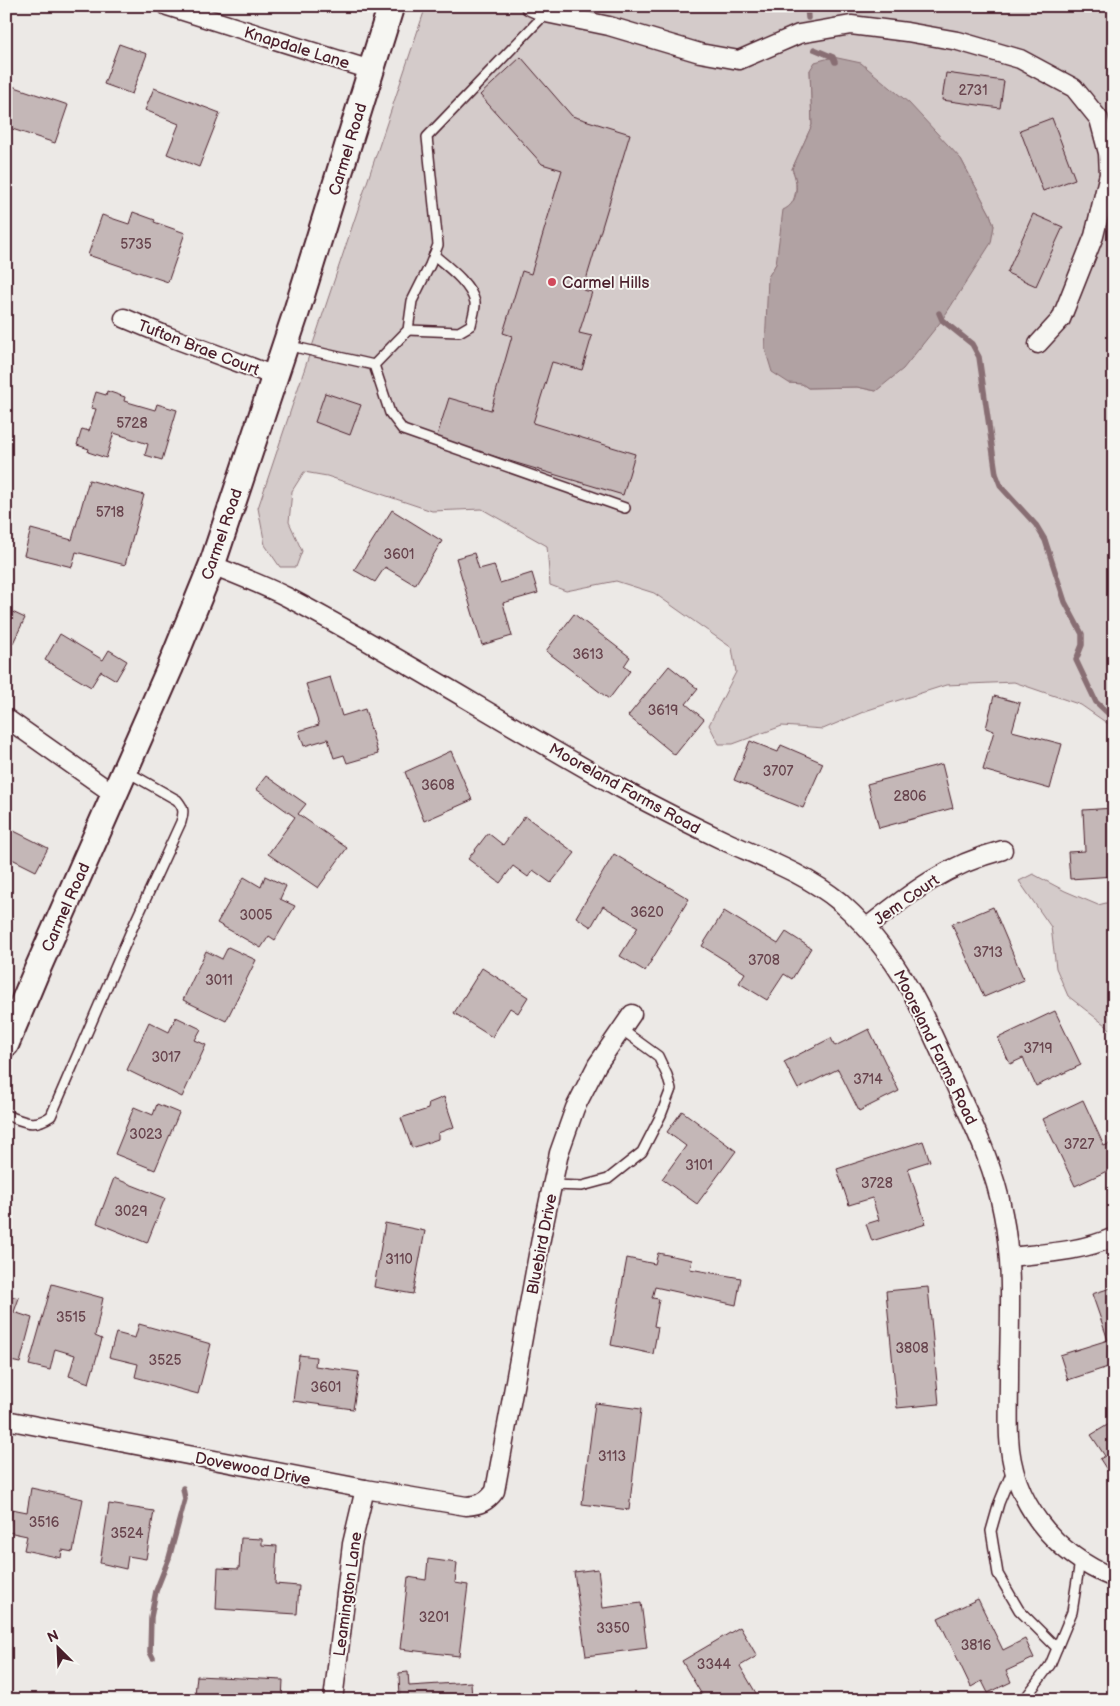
<svg xmlns="http://www.w3.org/2000/svg" width="1120" height="1706" font-family="'Balsamiq Sans',sans-serif">
<rect width="100%" height="100%" fill="#ece9e6"/>
<filter id="ink" filterUnits="userSpaceOnUse"><feTurbulence type="fractalNoise" baseFrequency=".02" numOctaves="2"/><feDisplacementMap in="SourceGraphic" scale="10" xChannelSelector="R" yChannelSelector="G"/><feConvolveMatrix kernelMatrix="1 2 1 2 8 2 1 2 1" color-interpolation-filters="sRGB"/></filter>
<g filter="url(#ink)">
<g fill="#d4cbca" stroke="#8f757a" fill-rule="evenodd">
<path d="M426,6H1114V728L1081,705L1014,682L946,685L868,710L823,729L782,726L733,744H719L709,725L736,672L732,648L654,593L616,581L566,591L550,585L547,546L482,509L432,511L327,476L304,472L292,491L289,522L302,551L296,567H280L265,545L258,508ZM810,70L961,159L990,214L994,226L876,391L857,387L808,388L802,384L789,383L768,278L776,264L790,207C797,195 798,182 792,169L812,125Z"/>
<path d="M1033,874L1065,891L1098,905L1114,901V1032L1068,996L1056,968L1051,927L1019,881Z"/>
</g>
<path fill="#b1a2a3" stroke="#886e73" d="M833,57L861,63L909,103L961,159L990,214L994,226L991,243L942,320L903,369L876,391L857,387L808,388L802,384L789,383L772,372L765,349L768,277L776,264L783,210C799,203 799,183 792,169L812,125L810,70L815,62Z"/>
<g fill="none" stroke-linecap="round" stroke-linejoin="round">
<g stroke="#886e73" stroke-width="5.5">
<path d="M807,6L808,18"/>
<path d="M814,49L833,57L835,62"/>
<path d="M939,313L942,320L972,344L979,357L996,474L1001,487L1036,525L1045,540L1065,602L1082,634V645L1076,660L1096,702L1114,719"/>
<path d="M153,1658L150,1652L151,1617L156,1591L169,1558L185,1499L183,1488"/>
</g>
</g>
<g fill="#c4b7b7" stroke="#4a1f2b">
<path d="M119,44L147,54L132,94L104,84Z"/>
<path d="M521,57L572,116L630,134L583,290L592,292L579,333L592,336L582,370L552,362L533,423L635,454L623,495L436,439L449,398L491,410L512,336L503,333L522,271L531,274L562,170L542,164L480,95Z"/>
<path d="M946,73L1004,81L1000,108L942,100Z"/>
<path d="M6,84L68,105L55,143L6,127Z"/>
<path d="M154,88L220,113L199,167L167,154L179,124L145,110Z"/>
<path d="M1052,118L1075,179L1043,191L1020,130Z"/>
<path d="M133,212L155,220L154,222L185,233L168,282L88,255L102,215L129,224Z"/>
<path d="M1033,214L1063,227L1036,286L1007,273Z"/>
<path d="M107,391L125,397L124,401L155,410L157,404L177,410L162,460L145,455L148,444L114,433L106,458L88,452L89,449L77,445L82,429L89,431L96,409L91,408L96,392L106,395Z"/>
<path d="M325,393L361,405L350,435L315,422Z"/>
<path d="M89,480L144,495L125,565L76,552L72,567L24,555L31,529L72,540Z"/>
<path d="M392,510L442,541L415,585L385,567L375,582L354,570Z"/>
<path d="M474,553L479,569L494,565L500,583L532,573L538,593L503,603L512,636L482,645L456,558Z"/>
<path d="M6,609L25,618L13,643L6,639Z"/>
<path d="M574,614L630,657L624,666L630,671L609,699L546,651Z"/>
<path d="M60,634L103,660L109,650L127,661L116,680L101,671L91,687L45,660Z"/>
<path d="M669,666L698,689L686,704L704,719L675,755L628,716Z"/>
<path d="M330,677L342,716L365,709L378,754L347,763L344,755L334,758L328,739L304,746L299,731L319,725L306,684Z"/>
<path d="M994,696L1020,703L1012,731L1062,744L1050,789L983,770L994,731L986,728Z"/>
<path d="M750,741L778,752L781,745L823,763L803,808L734,780Z"/>
<path d="M451,751L472,800L424,821L405,772Z"/>
<path d="M942,764L953,808L879,828L867,784Z"/>
<path d="M266,776L306,804L298,814L347,848L318,888L268,854L295,817L256,789Z"/>
<path d="M1114,808V876L1070,879L1068,852L1085,851L1083,810Z"/>
<path d="M525,816L575,853L551,883L533,870L528,877L513,866L500,883L468,859L488,833L503,845Z"/>
<path d="M6,827L48,848L36,871L6,856Z"/>
<path d="M614,854L689,899L645,971L620,956L638,927L603,906L591,927L576,917Z"/>
<path d="M265,876L286,886L280,899L295,906L275,940L269,936L261,948L217,923L244,877L261,887Z"/>
<path d="M993,907L1024,980L984,997L952,924Z"/>
<path d="M724,911L778,944L786,932L811,948L792,979L784,974L767,1000L739,983L745,973L702,946Z"/>
<path d="M228,947L256,960L226,1021L183,1000L206,951L222,959Z"/>
<path d="M482,968L528,997L518,1013L510,1008L492,1037L454,1013Z"/>
<path d="M1055,1011L1081,1065L1036,1086L1023,1058L1010,1064L998,1038Z"/>
<path d="M176,1017L201,1029L195,1040L206,1045L182,1097L127,1070L149,1022L169,1032Z"/>
<path d="M869,1029L899,1091L859,1111L838,1069L798,1089L784,1062L831,1038L835,1046Z"/>
<path d="M444,1097L454,1127L438,1133V1139L412,1148L401,1118L428,1109L429,1103Z"/>
<path d="M1083,1100L1104,1146L1114,1142V1180L1109,1170L1075,1186L1043,1119Z"/>
<path d="M157,1104L179,1113L155,1170L115,1154L134,1107L153,1115Z"/>
<path d="M682,1111L736,1151L697,1204L662,1179L686,1146L667,1132Z"/>
<path d="M923,1141L930,1161L908,1168L926,1224L872,1241L866,1224L879,1220L872,1198L849,1205L837,1169Z"/>
<path d="M114,1178L165,1198L147,1243L97,1223Z"/>
<path d="M385,1223L425,1231L413,1294L374,1287Z"/>
<path d="M658,1253L692,1260L690,1269L741,1278L736,1305L655,1287L652,1298L659,1299L654,1326L658,1327L653,1354L611,1345L627,1258L655,1264Z"/>
<path d="M52,1284L103,1298L95,1336L102,1339L89,1383L69,1376L75,1355L55,1349L50,1370L29,1365Z"/>
<path d="M928,1287L939,1404L897,1408L886,1291Z"/>
<path d="M1114,1287V1365L1068,1380L1060,1355L1108,1340L1092,1294Z"/>
<path d="M6,1295L19,1298L14,1312L32,1318L20,1363L6,1360Z"/>
<path d="M139,1324L211,1344L198,1394L135,1377L138,1364L109,1357L116,1333L135,1338Z"/>
<path d="M299,1355L316,1357L315,1366L359,1372L353,1409L293,1401Z"/>
<path d="M595,1403L641,1409L629,1510L582,1504Z"/>
<path d="M1114,1421V1481L1100,1459L1105,1456L1091,1435Z"/>
<path d="M31,1488L83,1499L73,1552L62,1550L61,1558L24,1550L27,1536L8,1532L12,1509L27,1512Z"/>
<path d="M109,1504L154,1511L146,1559L128,1556L126,1569L100,1563Z"/>
<path d="M241,1538L262,1539V1545L277,1546L275,1584L299,1586L297,1614L216,1609L218,1568L239,1569Z"/>
<path d="M428,1559L457,1563L455,1583L468,1585L459,1656L400,1649L408,1577L426,1580Z"/>
<path d="M598,1569L603,1608L641,1603L647,1648L586,1656L574,1572Z"/>
<path d="M978,1599L1003,1650L1025,1639L1034,1658L1006,1671L1011,1682L988,1693L982,1681L971,1687L938,1618Z"/>
<path d="M740,1627L757,1656L740,1666L760,1700H705L682,1661Z"/>
<path d="M408,1672L409,1686L471,1682L472,1700H400L399,1673Z"/>
<path d="M197,1676L283,1680L282,1700H226V1696L195,1694Z"/>
</g>
<g fill="none" stroke-linecap="round" stroke-linejoin="round">
<g stroke="#4a1f2b" stroke-width="12">
<g id="lane">
<path d="M408,330L459,332L471,325C472,319 476,308 475,302C470,283 448,267 434,255"/>
<path d="M286,345L374,365L390,413L403,430L625,508"/>
<path d="M374,365L408,330L412,301L430,265L438,245L427,137L546,13"/>
<path d="M6,1115C25,1122 33,1128 51,1116L131,931L181,822C184,812 184,808 177,800L126,771"/>
<path d="M552,1185L582,1186L608,1179L642,1152L661,1115L671,1089L667,1075L658,1056L621,1029"/>
<path d="M1012,1471L999,1503L991,1531L998,1574L1019,1610L1057,1648"/>
<path d="M1024,1700L1050,1665L1072,1612L1080,1561"/>
</g>
</g>
<g stroke="#4a1f2b" stroke-width="21">
<g id="street">
<path d="M167,6L371,70"/>
<path d="M530,6L546,13L609,26L700,53L739,60L799,34L851,25L907,32L958,41L1020,59L1074,88L1099,119L1108,153L1109,174L1094,236L1061,319L1038,344"/>
<path d="M124,318L167,336L275,376"/>
<path d="M212,565C237,575 263,585 287,597C401,657 510,727 622,789C657,808 693,826 729,843C767,860 807,875 840,902C874,932 900,968 920,1008C933,1035 945,1062 957,1089C976,1130 995,1170 1003,1214C1014,1268 1009,1324 1009,1378C1009,1397 1008,1417 1009,1437C1012,1502 1054,1554 1114,1578"/>
<path d="M6,718L115,795"/>
<path d="M866,928C911,892 946,865 1003,850"/>
<path d="M1009,1257C1046,1253 1080,1252 1114,1237"/>
<path d="M6,1420L365,1489L466,1506C480,1505 487,1502 495,1491L542,1233L559,1153L575,1108L597,1065L632,1014"/>
<path d="M333,1700L352,1544L365,1489"/>
</g>
</g>
<g stroke="#4a1f2b" stroke-width="29">
<path id="secondary" d="M6,1044L37,970L170,668L212,565L296,313L391,6"/>
</g>
<use href="#lane" stroke="#f6f6f2" stroke-width="9"/>
<use href="#street" stroke="#f6f6f2" stroke-width="18"/>
<use href="#secondary" stroke="#f6f6f2" stroke-width="25"/>
</g>
</g>
<circle fill="#d1495b" stroke="#f6f6f2" stroke-width="2" cx="552" cy="282" r="5"/>
<g text-anchor="middle" stroke-width="4" stroke-linejoin="round" paint-order="stroke">
<g font-size="14" fill="#68454e">
<text x="973" y="95">2731</text>
<text x="136" y="249">5735</text>
<text x="132" y="428">5728</text>
<text x="110" y="517">5718</text>
<text x="399" y="559">3601</text>
<text x="588" y="659">3613</text>
<text x="663" y="715">3619</text>
<text x="778" y="776">3707</text>
<text x="438" y="790">3608</text>
<text x="910" y="801">2806</text>
<text x="647" y="917">3620</text>
<text x="256" y="920">3005</text>
<text x="988" y="957">3713</text>
<text x="764" y="965">3708</text>
<text x="219" y="985">3011</text>
<text x="1038" y="1053">3719</text>
<text x="166" y="1062">3017</text>
<text x="868" y="1084">3714</text>
<text x="146" y="1139">3023</text>
<text x="1079" y="1149">3727</text>
<text x="699" y="1170">3101</text>
<text x="877" y="1188">3728</text>
<text x="131" y="1216">3029</text>
<text x="399" y="1264">3110</text>
<text x="71" y="1322">3515</text>
<text x="912" y="1353">3808</text>
<text x="165" y="1365">3525</text>
<text x="326" y="1392">3601</text>
<text x="612" y="1461">3113</text>
<text x="44" y="1527">3516</text>
<text x="127" y="1538">3524</text>
<text x="434" y="1622">3201</text>
<text x="613" y="1633">3350</text>
<text x="976" y="1650">3816</text>
<text x="714" y="1669">3344</text>
</g>
<g font-size="16" fill="#4a1f2b" stroke="#f6f6f2">
<text transform="translate(297 47) rotate(17)" y="6">Knapdale Lane</text>
<text transform="translate(347 149) rotate(-73)" y="6">Carmel Road</text>
<text transform="translate(199 347) rotate(21)" y="6">Tufton Brae Court</text>
<text transform="translate(221 534) rotate(-71)" y="6">Carmel Road</text>
<text transform="translate(625 788) rotate(29)" y="6">Mooreland Farms Road</text>
<text transform="translate(906 899) rotate(-35)" y="6">Jem Court</text>
<text transform="translate(65 907) rotate(-66)" y="6">Carmel Road</text>
<text transform="translate(936 1047) rotate(64)" y="6">Mooreland Farms Road</text>
<text transform="translate(541 1244) rotate(-79)" y="6">Bluebird Drive</text>
<text transform="translate(253 1468) rotate(11)" y="6">Dovewood Drive</text>
<text transform="translate(347 1594) rotate(-82)" y="6">Leamington Lane</text>
</g>
<g font-size="16" fill="#4a1f2b" stroke="#f6f6f2" text-anchor="start">
<text x="562" y="288">Carmel Hills</text>
</g>
</g>
<rect width="1120" height="1706" fill="none" stroke="#f6f6f2" stroke-width="25"/>
<rect x="12" y="12" width="1095" height="1681" fill="none" stroke="#4a1f2b" stroke-width="2" filter="url(#ink)"/>
<g transform="translate(58 1648) rotate(336)" stroke="#f6f6f2" stroke-width="4" paint-order="stroke">
<path d="M0-4L9 19L0 12L-9 19Z" fill="#4a1f2b"/>
<text y="-8" font-size="14" font-weight="bold" text-anchor="middle" fill="#4a1f2b">N</text>
</g>
</svg>
